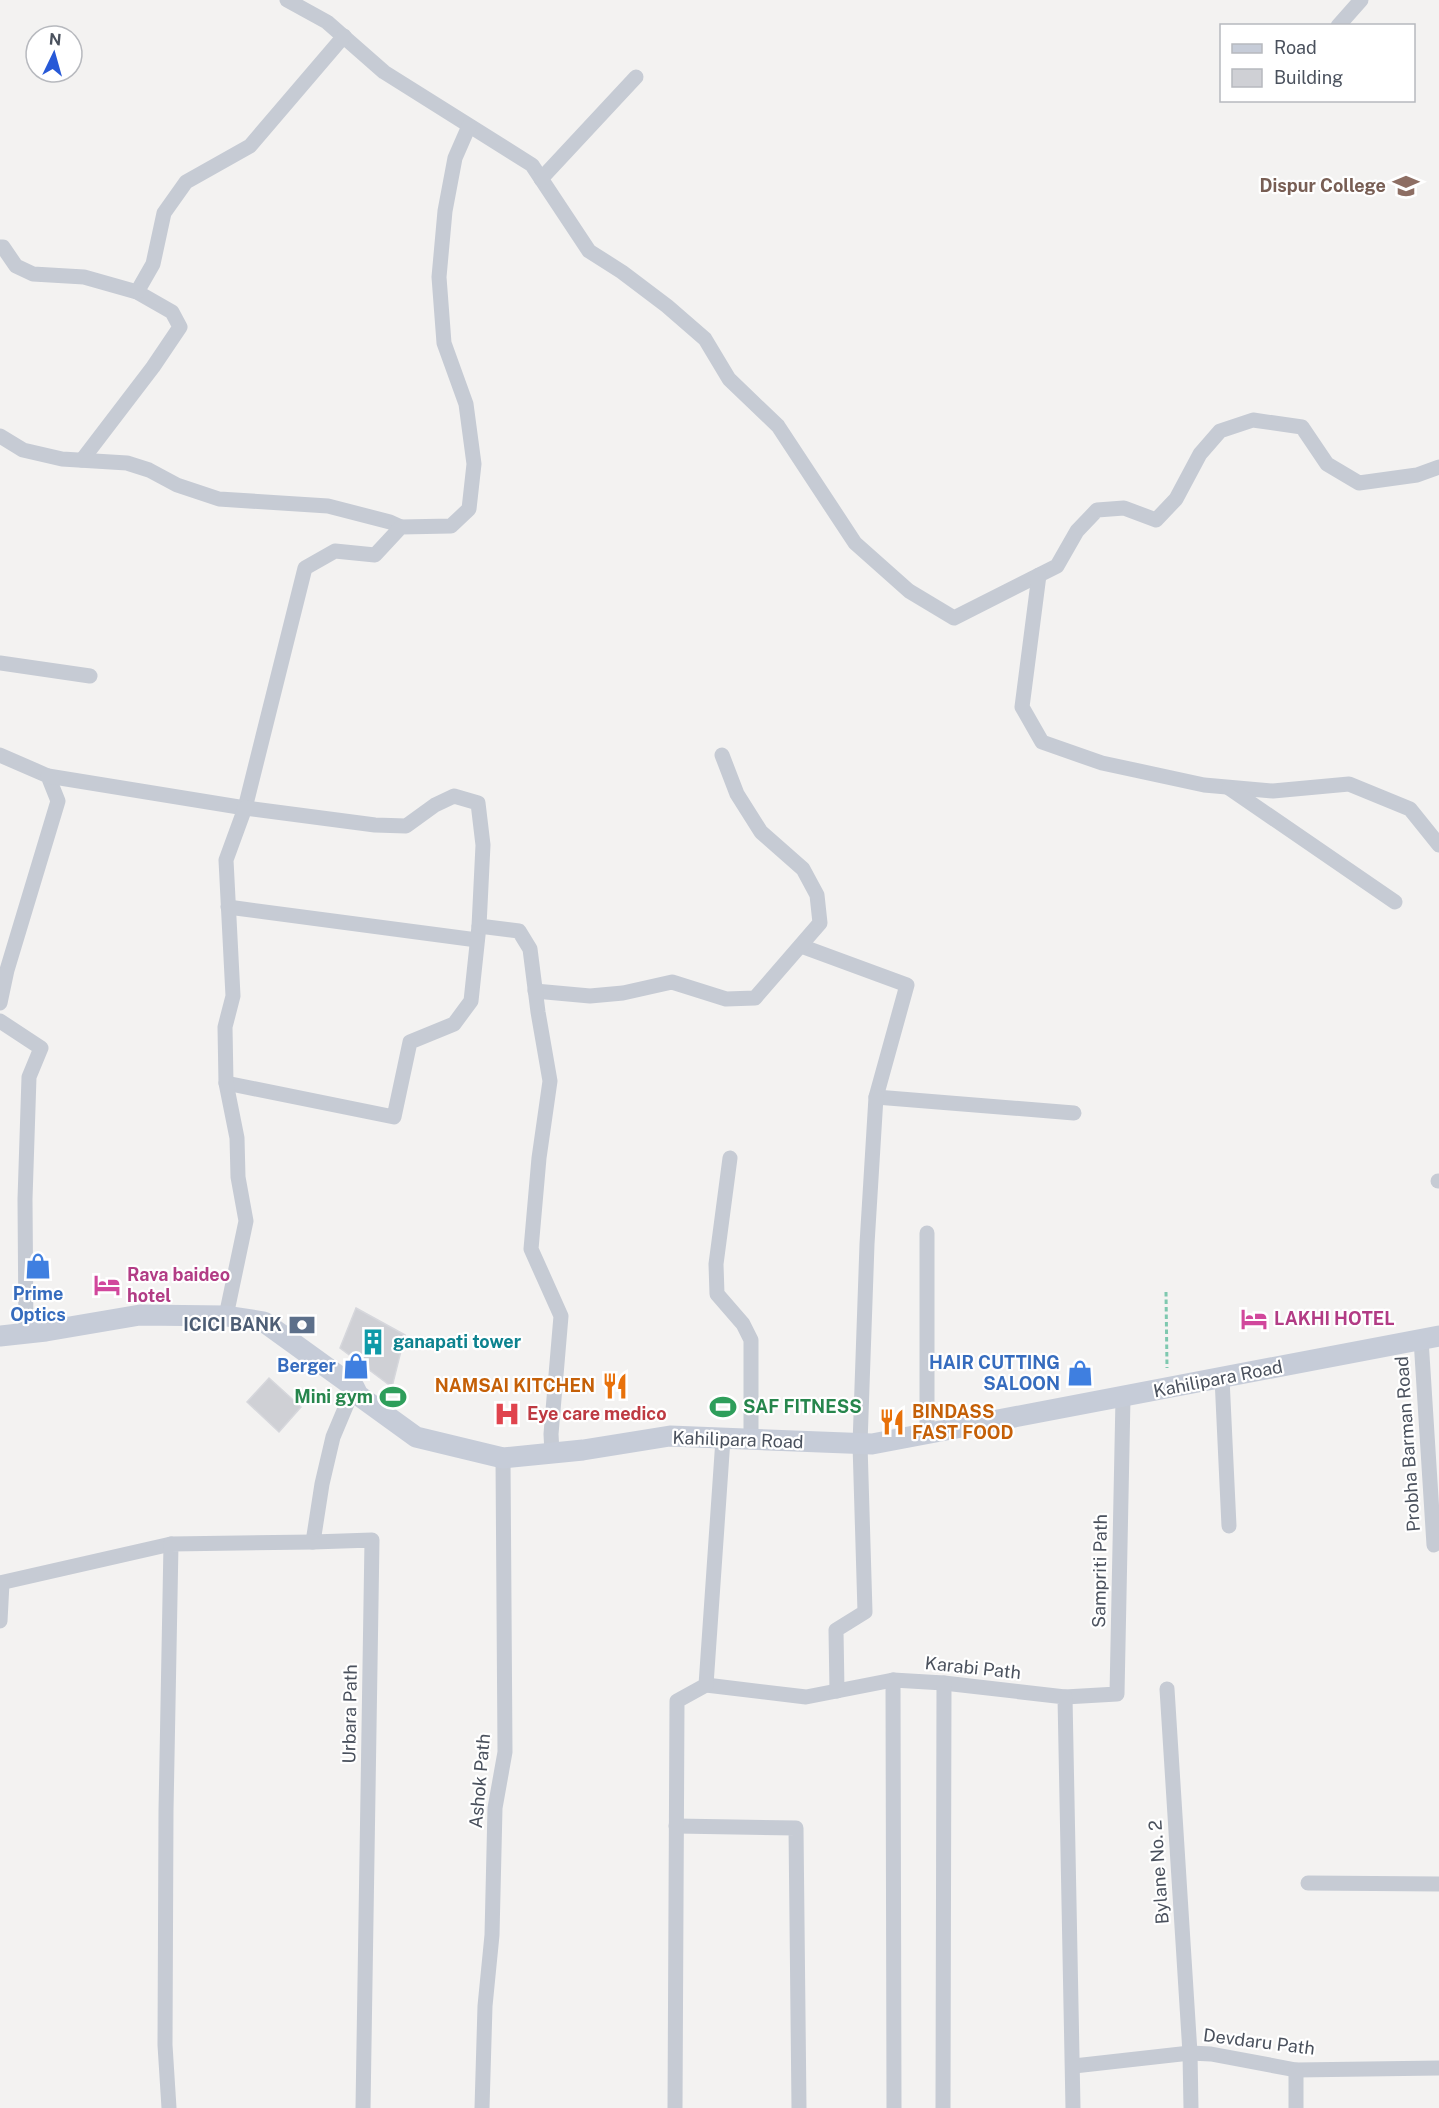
<svg xmlns="http://www.w3.org/2000/svg" width="1439" height="2108" font-family="'Public Sans',sans-serif">
<rect width="100%" height="100%" fill="#f3f2f1"/>
<g fill="#cfd0d5" stroke="#d6d7dc" stroke-width="1.5">
<path d="M356,1308L405,1335L392,1387L340,1348Z"/>
<path d="M269,1378L301,1407L279,1432L247,1402Z"/>
</g>
<g fill="none" stroke-linecap="round" stroke-linejoin="round">
<path stroke="#7ec8af" stroke-width="3" stroke-dasharray="4.5 3" stroke-linecap="butt" d="M1166,1292L1167,1368"/>
<g stroke="#c6cbd4" stroke-width="15">
<path d="M287,0L327,22L384,72L532,165L589,251L622,272L667,306L705,339L729,379L778,426L855,543L909,591L954,618L1057,566L1077,531L1097,510L1124,508L1156,520L1176,499L1200,454L1220,431L1253,420L1302,427L1327,464L1359,483L1417,475L1439,467"/>
<path d="M1338,26L1361,0"/>
<path d="M541,179L636,77"/>
<path d="M0,247H3L16,266L33,274L84,277L137,292L172,312L180,327L153,367L82,460"/>
<path d="M137,292L153,264L164,213L186,182L250,146L344,36"/>
<path d="M0,436L23,450L62,459L127,463L149,470L177,485L219,499L328,506L390,522L401,527"/>
<path d="M1039,575L1022,707L1042,742L1102,763L1204,785L1273,791L1349,784L1410,809L1439,845"/>
<path d="M0,663L90,676"/>
<path d="M0,755L48,776L58,801L7,970L0,1003"/>
<path d="M48,776L245,808L305,568L335,551L375,555L401,527L451,526L469,509L474,464L466,404L444,343L439,277L445,211L455,158L469,126"/>
<path d="M1229,788L1395,902"/>
<path d="M228,907L477,940"/>
<path d="M801,946L907,985L876,1097L1074,1113"/>
<path d="M535,991L590,996L623,993L672,982L726,999L755,998L820,923L817,895L803,869L761,832L737,794L722,755"/>
<path d="M0,1021L41,1048L29,1077L25,1199L26,1333"/>
<path d="M226,1083L394,1117L410,1042L454,1024L471,1001L479,926"/>
<path d="M730,1158L716,1264L717,1294L743,1324L751,1340V1440"/>
<path d="M1438,1181H1439"/>
<path d="M927,1233V1434"/>
<path d="M226,1316L246,1221L238,1177L237,1138L226,1083L225,1027L233,996L226,860L245,808L375,825L406,826L435,805L454,796L478,803L483,845L479,926L519,931L530,949L538,1012L550,1081L539,1158L531,1249L561,1316L551,1434L552,1453"/>
<path d="M1421,1339L1434,1545"/>
<path d="M1222,1378L1229,1526"/>
<path d="M354,1387L333,1437L322,1484L313,1542L372,1540L363,2108"/>
<path d="M0,1583L171,1544"/>
<path d="M0,1621L2,1583"/>
<path d="M706,1685L806,1697L893,1680"/>
<path d="M1167,1689L1190,2053L1191,2108"/>
<path d="M837,1691L836,1630L865,1612L860,1444L867,1244L876,1097"/>
<path d="M1065,1697L1117,1694L1123,1398"/>
<path d="M676,1826L796,1828L799,2108"/>
<path d="M1308,1883L1439,1884"/>
<path d="M1074,2066L1190,2053L1211,2054L1296,2070L1439,2068"/>
<path d="M1296,2070V2108"/>
<path d="M169,2108L165,2045L166,1811L171,1544L313,1542"/>
<path d="M482,2108L485,2006L492,1935L495,1808L505,1752L503,1458"/>
<path d="M675,2108L677,1701L706,1685L723,1439"/>
<path d="M894,2108L893,1680L944,1683L1065,1697L1073,2108"/>
<path d="M943,2108L944,1683"/>
</g>
<path stroke="#c6ccd8" stroke-width="21" d="M0,1336L46,1331L140,1315L226,1316L264,1322L354,1387L358,1395L416,1437L503,1458L583,1450L670,1436L872,1444L1439,1336"/>
</g>
<defs>
<g id="university-bare" transform="scale(2.07)"><path d="M0-5L7-2L0 1L-7-2ZM-4 1L0 2.5L4 1V4Q0 6-4 4Z" fill="#8d6e63" stroke="#fff" stroke-width="2.5" paint-order="stroke"/></g>
<g id="shop-bare" transform="scale(2.07)"><path d="M-5-2.5h2.3a2.7 3.5 0 0 1 5.4 0H5L5.5 6h-11ZM-1.5-2.5h3a1.5 2.3 0 0 0-3 0Z" fill="#3f7fe0" stroke="#fff" stroke-width="2.5" paint-order="stroke"/></g>
<g id="hotel-bare" transform="scale(2.07)"><path d="M-6-4.5h1.5V1H6V5H4.5V3h-9V5H-6ZM-4 0a1.8 1.8 0 1 1 3.6 0ZM.5 0V-2.5h3Q6-2.5 6 0Z" fill="#d1479c" stroke="#fff" stroke-width="2.5" paint-order="stroke"/></g>
<g id="bank-bare" transform="scale(2.07)"><path d="M-6-4H6V4H-6ZM0-2.3a2.3 2.3 0 1 0 0 4.6a2.3 2.3 0 1 0 0-4.6Z" fill="#5c6f8a" stroke="#fff" stroke-width="2.5" paint-order="stroke"/></g>
<g id="building-bare" transform="scale(2.07)"><path d="M-4-6H4V6H1V3H-1V6H-4ZM-2.5-4.3h1.7v1.8h-1.7ZM.8-4.3h1.7v1.8H.8ZM-2.5-1h1.7V.8h-1.7ZM.8-1h1.7V.8H.8Z" fill="#0f9aa8" stroke="#fff" stroke-width="2.5" paint-order="stroke"/></g>
<g id="restaurant-bare" transform="scale(2.07)"><path d="M-5-6h1v4h1v-4h1v4h1v-4h1v5L-1.5 .5V6h-2V.5L-5-1ZM5-6V6H3V1.5H1.5Q1.5-4 5-6Z" fill="#e8710a" stroke="#fff" stroke-width="2.5" paint-order="stroke"/></g>
<g id="stadium-bare" transform="scale(2.07)"><path d="M0-5a6.5 5 0 1 0 0 10a6.5 5 0 1 0 0-10ZM-3.5-1.8h7v3.6h-7Z" fill="#2e9e5b" stroke="#fff" stroke-width="2.5" paint-order="stroke"/></g>
<g id="hospital-bare" transform="scale(2.07)"><path d="M-5-5h3v3.5h4V-5h3V5h-3V1.5h-4V5h-3Z" fill="#e0444e" stroke="#fff" stroke-width="2.5" paint-order="stroke"/></g>
</defs>
<g fill-rule="evenodd">
<use href="#university-bare" x="1406" y="186"/>
<use href="#shop-bare" x="38" y="1266"/>
<use href="#hotel-bare" x="107" y="1285"/>
<use href="#hotel-bare" x="1254" y="1319"/>
<use href="#bank-bare" x="302" y="1325"/>
<use href="#building-bare" x="373" y="1342"/>
<use href="#shop-bare" x="356" y="1366"/>
<use href="#shop-bare" x="1080" y="1373"/>
<use href="#restaurant-bare" x="615" y="1386"/>
<use href="#stadium-bare" x="393" y="1397"/>
<use href="#stadium-bare" x="723" y="1407"/>
<use href="#hospital-bare" x="507" y="1414"/>
<use href="#restaurant-bare" x="892" y="1422"/>
</g>
<g text-anchor="middle" stroke-width="4.5" stroke-linejoin="round" paint-order="stroke">
<g font-size="18" font-weight="bold" fill="#785e54" stroke="#fff" text-anchor="end">
<text x="1386" y="192">Dispur College</text>
</g>
<g font-size="18" font-weight="bold" fill="#b23c85" stroke="#fff" text-anchor="start">
<text x="127" y="1281">Rava baideo<tspan x="127" dy="21">hotel</tspan></text>
<text x="1274" y="1325">LAKHI HOTEL</text>
</g>
<g font-size="18" font-weight="bold" fill="#366cbe" stroke="#fff" text-anchor="end">
<text x="38" y="1300" text-anchor="middle">Prime<tspan x="38" dy="21">Optics</tspan></text>
<text x="1060" y="1369">HAIR CUTTING<tspan x="1060" dy="21">SALOON</tspan></text>
<text x="336" y="1372">Berger</text>
</g>
<g font-size="18" font-weight="bold" fill="#4e5e75" stroke="#fff" text-anchor="end">
<text x="282" y="1331">ICICI BANK</text>
</g>
<g font-size="18" font-weight="bold" fill="#0d838f" stroke="#fff" text-anchor="start">
<text x="393" y="1348">ganapati tower</text>
</g>
<g font-size="18" fill="#4a515d" stroke="#fff">
<text transform="translate(1218 1379) rotate(-11)" y="6">Kahilipara Road</text>
<text transform="translate(738 1440) rotate(2)" y="6">Kahilipara Road</text>
<text transform="translate(1408 1444) rotate(-94)" y="6">Probha Barman Road</text>
<text transform="translate(1100 1571) rotate(-89)" y="6">Sampriti Path</text>
<text transform="translate(973 1668) rotate(6)" y="6">Karabi Path</text>
<text transform="translate(350 1714) rotate(-89)" y="6">Urbara Path</text>
<text transform="translate(480 1781) rotate(-85)" y="6">Ashok Path</text>
<text transform="translate(1159 1872) rotate(-94)" y="6">Bylane No. 2</text>
<text transform="translate(1259 2042) rotate(7)" y="6">Devdaru Path</text>
</g>
<g font-size="18" font-weight="bold" fill="#c56008" stroke="#fff" text-anchor="end">
<text x="595" y="1392">NAMSAI KITCHEN</text>
<text x="912" y="1418" text-anchor="start">BINDASS<tspan x="912" dy="21">FAST FOOD</tspan></text>
</g>
<g font-size="18" font-weight="bold" fill="#27864d" stroke="#fff" text-anchor="end">
<text x="373" y="1403">Mini gym</text>
<text x="743" y="1413" text-anchor="start">SAF FITNESS</text>
</g>
<g font-size="18" font-weight="bold" fill="#be3a42" stroke="#fff" text-anchor="start">
<text x="527" y="1420">Eye care medico</text>
</g>
</g>
<rect x="1220" y="24" width="195" height="78" fill="#ffffff" stroke="#b7b9be" stroke-width="1.5"/>
<rect x="1232" y="44" width="30" height="9" fill="#c6ccd8" stroke="#b7b9be" stroke-width="1.5"/>
<text x="1274" y="54" font-size="18" fill="#4a515d">Road</text>
<rect x="1232" y="69" width="30" height="18" fill="#cfd0d5" stroke="#b7b9be" stroke-width="1.5"/>
<text x="1274" y="84" font-size="18" fill="#4a515d">Building</text>
<g transform="translate(54 54) rotate(5)"><circle r="28" fill="#ffffff" stroke="#b7b9be" stroke-width="1.5"/>
<path d="M0-4.5L10 22L0 15L-10 22Z" fill="#2759d7"/>
<text y="-9" font-size="16" font-weight="bold" text-anchor="middle" fill="#4a515d">N</text>
</g>
</svg>
